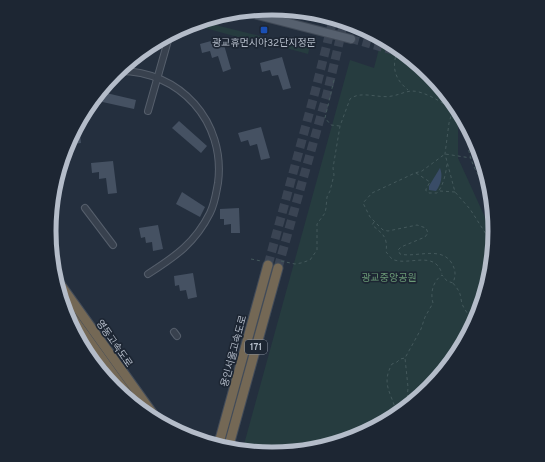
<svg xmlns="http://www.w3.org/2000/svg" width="545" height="462" font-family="Overpass,'Noto Sans KR',sans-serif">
<rect width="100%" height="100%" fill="#242f3e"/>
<g fill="#263c3f">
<path d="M203,22L268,38L294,41L310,46L308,54L286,48L269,46L191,24Z"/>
<path d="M381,41L430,73L458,116V158L494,237L478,317L430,389L358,437L272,454L243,448L350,60L374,68Z"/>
</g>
<path fill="#394c67" d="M440,168C443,175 441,185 436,191L429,190V186Z"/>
<g fill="#455162">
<path d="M222,38L231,69L223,72L218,56L212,58L210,51L202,53L200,44Z"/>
<path d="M282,57L291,88L283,90L278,75L272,76L270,70L262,72L260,63Z"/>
<path d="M102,92L136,100L134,109L98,101Z"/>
<path d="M179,121L207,146L201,153L172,128Z"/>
<path d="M79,127L81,143L73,144L72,138Z"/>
<path d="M261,127L270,158L261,160L257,144L250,146L248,140L241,142L238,133Z"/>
<path d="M113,161L117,193L108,194L106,178L99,179V172L92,173L91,163Z"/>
<path d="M182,192L205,207L200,217L176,204Z"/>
<path d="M239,208L240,233H231V224L224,225V219H220V209Z"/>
<path d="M158,225L163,249L153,251L152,242L146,243L145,237L141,238L139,228Z"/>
<path d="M193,273L197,297L188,299L186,290L180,291L179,285L175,286L174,276Z"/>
</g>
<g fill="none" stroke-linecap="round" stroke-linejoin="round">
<path stroke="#3a4453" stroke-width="8" stroke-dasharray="8 4" stroke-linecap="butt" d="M351,39L398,52"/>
<g stroke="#3a4453" stroke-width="9" stroke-dasharray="9 4.5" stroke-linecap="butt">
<path d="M268,265L315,92L333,20"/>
<path d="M278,268L327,94L344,22"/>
</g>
<g stroke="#565f6c" stroke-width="8">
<g id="minor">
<path d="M118,71C180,70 226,122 218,183C216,193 215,203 210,213C195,243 176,256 148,274"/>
<path d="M148,111L169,37"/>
<path d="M85,208L113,245"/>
<path d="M174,332L177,336"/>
</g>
</g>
<g stroke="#414a57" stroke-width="10">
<path id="major" d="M250,13L351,39"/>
</g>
<g stroke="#434c59" stroke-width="11">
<g id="highway">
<path d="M60,284L153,414"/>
<path d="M65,307L131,399"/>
<path d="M219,443L268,265"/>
<path d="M229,445L278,268"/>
</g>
</g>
<g stroke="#44595c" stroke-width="1" stroke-dasharray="3 3" stroke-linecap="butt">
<path d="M397,51C392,68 394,78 408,90"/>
<path d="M334,80L325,118L331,125L340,126"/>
<path d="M455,112L451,116L449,123L445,154L455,192L470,209L493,245"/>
<path d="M469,132C465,153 475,172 487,188"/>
<path d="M416,173L430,182L426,189V191L429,193H437C443,187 446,173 447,164"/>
<path d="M440,191L455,192"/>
<path d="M374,222L372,225C383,234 388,237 386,252C388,254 390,257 392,259C407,267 435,249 442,274"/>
<path d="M251,259L261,261"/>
<path d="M281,261L295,264L301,263L310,260L317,250V224L325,213L326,208L327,197L330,191L334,175L333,168L340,126L350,99C361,90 379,99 392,96C403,94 408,89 419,92C433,96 444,104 455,111"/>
<path d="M450,360C448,343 471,335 470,319C469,315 465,310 463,306C461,302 461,297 460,294C459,290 455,286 453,283C456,275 456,270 451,262C440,246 415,258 400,254L398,250L401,247L425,237L428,233L426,228L417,225L388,231L383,230L370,217L363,203L372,193L415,173L422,171L445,154L471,158"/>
<path d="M407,404L408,387L405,358L421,329L425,317L433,303C430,293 433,281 442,275L447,281L453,283"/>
<path d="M396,411C391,392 381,384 392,364L397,362L400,359L405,358"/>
</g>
<use href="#minor" stroke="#38414e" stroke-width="6"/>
<use href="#major" stroke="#56606e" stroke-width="8"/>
<use href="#highway" stroke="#746855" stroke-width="9"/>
</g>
<rect fill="#1a4fb4" stroke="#1d2633" stroke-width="1.5" x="260" y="26" width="8" height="8" rx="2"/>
<g text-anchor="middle" stroke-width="3.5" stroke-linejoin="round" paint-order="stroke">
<rect fill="#1d2633" stroke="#878f9c" stroke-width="1" x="245" y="340" width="22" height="14" rx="3"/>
<g font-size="9" font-weight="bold" fill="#b4bcc9">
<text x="256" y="350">171</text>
</g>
<g font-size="10" fill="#b4bcc9" stroke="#1d2633">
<text x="264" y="46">광교휴먼시아32단지정문</text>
</g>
<g font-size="10" fill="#6b9a76" stroke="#1d2633">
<text x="389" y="281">광교중앙공원</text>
</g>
<g font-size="10" fill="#b4bcc9" stroke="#1d2633">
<text transform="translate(115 343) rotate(55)" y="4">영동고속도로</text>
<text transform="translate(233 351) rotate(-75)" y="4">용인서울고속도로</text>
</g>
</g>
<path d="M0 0H545V462H0ZM56 231a216 216 0 1 1 432 0a216 216 0 1 1-432 0Z" fill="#1d2633" fill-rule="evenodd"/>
<path fill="none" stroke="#b4bcc9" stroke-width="5" d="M56 231a216 216 0 1 1 432 0a216 216 0 1 1-432 0Z"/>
</svg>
